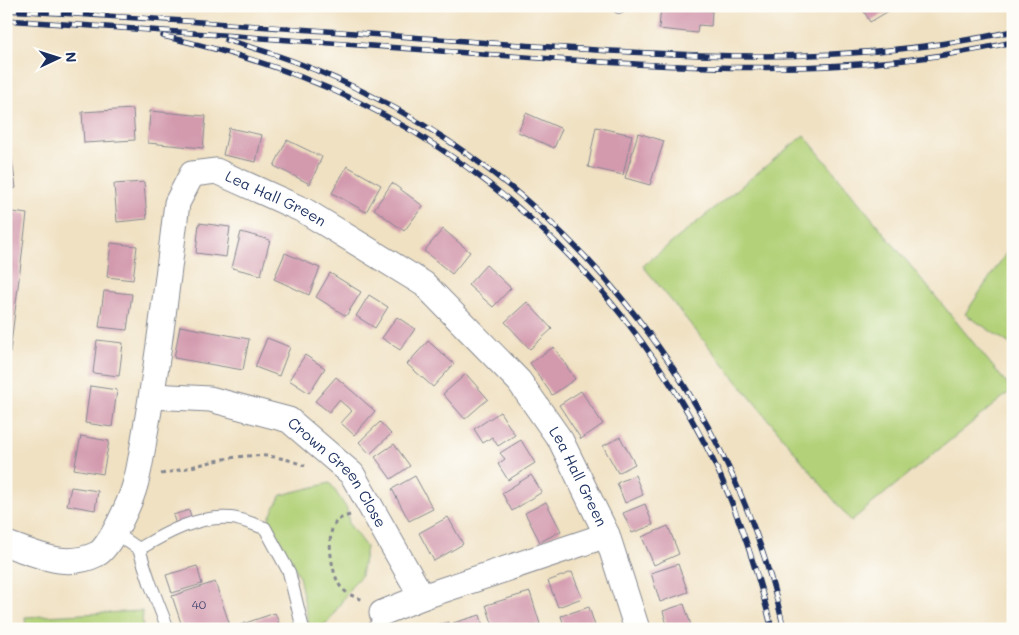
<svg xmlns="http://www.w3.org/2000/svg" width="1019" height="635" font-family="Mali,sans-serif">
<rect width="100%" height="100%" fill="#fdfcf7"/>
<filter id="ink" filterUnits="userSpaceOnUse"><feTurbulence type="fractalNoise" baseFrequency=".02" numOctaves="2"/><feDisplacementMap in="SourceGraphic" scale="10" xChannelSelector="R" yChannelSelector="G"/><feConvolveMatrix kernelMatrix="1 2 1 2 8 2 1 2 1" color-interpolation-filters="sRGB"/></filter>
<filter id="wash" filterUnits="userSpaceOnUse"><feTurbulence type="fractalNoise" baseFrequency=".0096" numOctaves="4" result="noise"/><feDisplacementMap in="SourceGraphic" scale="20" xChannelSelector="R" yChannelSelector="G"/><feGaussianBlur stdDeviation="1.12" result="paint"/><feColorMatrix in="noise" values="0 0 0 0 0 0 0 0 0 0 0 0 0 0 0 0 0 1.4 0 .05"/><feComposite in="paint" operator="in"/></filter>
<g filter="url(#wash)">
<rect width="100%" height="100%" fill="#f0e1c2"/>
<g fill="#b2d178" stroke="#66806b">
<path d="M804,135L1012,390L851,521L643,266Z"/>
<path d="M1013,243V346L965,314Z"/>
<path d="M330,483L347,509L349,524L366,547L361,576L353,584L329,621L318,629H310L299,576L269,518L281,495Z"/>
<path d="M142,611L143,629H26L25,617Z"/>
</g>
<g id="blocks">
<g fill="#d39aae">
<path d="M661,6H699L698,9L712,11L711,26L698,25L697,33L659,29Z"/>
<path d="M861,6H897L870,22Z"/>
<path d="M133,109L135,140L84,143L82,112Z"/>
<path d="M150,111L206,116L203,148L148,143Z"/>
<path d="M526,113L562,129L554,148L518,132Z"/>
<path d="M6,118L16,188L6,190Z"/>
<path d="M596,127L632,135L623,175L588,167Z"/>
<path d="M229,128L262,135L256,162L223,155Z"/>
<path d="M638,133L664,141L650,185L625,178Z"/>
<path d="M287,140L322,157L310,184L274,166Z"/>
<path d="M347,166L381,185L366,212L332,193Z"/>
<path d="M144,182L147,219L117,222L114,184Z"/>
<path d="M392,183L423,206L404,231L374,209Z"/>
<path d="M6,211L27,214L10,352H6Z"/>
<path d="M199,223L230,227L226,257L196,253Z"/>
<path d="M443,229L470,252L452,274L424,251Z"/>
<path d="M241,232L270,240L261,275L232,268Z"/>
<path d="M111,243L137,246L133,280L107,277Z"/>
<path d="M285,253L320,268L309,295L274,279Z"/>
<path d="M486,265L511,288L493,307L468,285Z"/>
<path d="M330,273L361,292L346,316L316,297Z"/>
<path d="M104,291L132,294L127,330L99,327Z"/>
<path d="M369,295L388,307L375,328L356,316Z"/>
<path d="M527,302L552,329L530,349L505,322Z"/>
<path d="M397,317L415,329L400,350L382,338Z"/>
<path d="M180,326L249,339L243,370L174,358Z"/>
<path d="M267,338L290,347L279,376L255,367Z"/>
<path d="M97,340L123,343L119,376L93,373Z"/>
<path d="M428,341L454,364L433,387L407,364Z"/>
<path d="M554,347L575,379L552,395L530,363Z"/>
<path d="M305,355L325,368L309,393L289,380Z"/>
<path d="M466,374L488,399L465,419L443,394Z"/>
<path d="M336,377L375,411L354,435L341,423L352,411L339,400L329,412L315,401Z"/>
<path d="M90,386L117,390L112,427L85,423Z"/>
<path d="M581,391L603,424L581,439L559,405Z"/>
<path d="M500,412L515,435L498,446L492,437L483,443L474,429Z"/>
<path d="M380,422L391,434L370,454L359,442Z"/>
<path d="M81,436L109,441L103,474L74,469Z"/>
<path d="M620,437L635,464L618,473L603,446Z"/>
<path d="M521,440L535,463L508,480L498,464L505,459L500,453Z"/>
<path d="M394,444L410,466L391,479L375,457Z"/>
<path d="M531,475L542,492L512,511L502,493Z"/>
<path d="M635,475L643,495L625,503L617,483Z"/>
<path d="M415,476L433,509L409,521L392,489Z"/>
<path d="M71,487L98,491L95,510L67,505Z"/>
<path d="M546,502L561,531L540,542L525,513Z"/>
<path d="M645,504L653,525L632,533L623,513Z"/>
<path d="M189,510L192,519L176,525L173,515Z"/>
<path d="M448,517L463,544L434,561L419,533Z"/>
<path d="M668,526L679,554L654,565L642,537Z"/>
<path d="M678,564L688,592L660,602L651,573Z"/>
<path d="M197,566L202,584L172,593L166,575Z"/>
<path d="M572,572L582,598L558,607L548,581Z"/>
<path d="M215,582L231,628L275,613L281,629H183L172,596Z"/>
<path d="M530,592L540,624L525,629H494L486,605Z"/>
<path d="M684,604L692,628L668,629L663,611Z"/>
<path d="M589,607L596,629H565L561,616Z"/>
<path d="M480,615L484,629H454L453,623Z"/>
<path d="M448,622L450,629H423V628Z"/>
</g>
</g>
</g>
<g filter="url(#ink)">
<use href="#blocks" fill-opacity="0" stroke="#868890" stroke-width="1"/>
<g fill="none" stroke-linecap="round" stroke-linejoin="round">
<g stroke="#868890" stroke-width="14">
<g id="service">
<path d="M619,7V6"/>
<path d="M114,532L139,549L150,583L168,629"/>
<path d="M139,549C166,533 198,515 231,518C242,519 255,525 265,528L289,572L303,629"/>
<path d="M374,629L382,613"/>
</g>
</g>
<g stroke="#868890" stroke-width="27">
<g id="minor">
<path id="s1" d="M152,396L210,399L289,420L352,474L422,597"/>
<path id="s2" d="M6,544C38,554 65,570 97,554C110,548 131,500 135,485C141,465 143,443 147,422C160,349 168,276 177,203L192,174L216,171L305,211L424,284L519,381L561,441L607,535L637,629"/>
<path d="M382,613L422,597L607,535"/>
</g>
</g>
<g stroke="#868890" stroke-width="3" stroke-dasharray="4 4" stroke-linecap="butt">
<path d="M161,474C212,464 253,443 305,466"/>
<path d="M350,515C343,517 337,519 334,525C326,537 332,574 340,586C346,594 355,597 364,600"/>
</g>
<use href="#service" stroke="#fff" stroke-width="12"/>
<use href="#minor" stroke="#fff" stroke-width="25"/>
<g stroke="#1b2f5e" stroke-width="5.5">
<g id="rail">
<path d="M6,10C173,19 340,32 507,44C676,56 846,68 1013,31"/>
<path d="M6,20C165,31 323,42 482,54C658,66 839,82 1013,42"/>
<path d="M163,36C210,47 256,59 301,77C476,144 621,281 706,446C736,504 756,566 772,629"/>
<path d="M226,40C503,113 722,350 784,629"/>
</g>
</g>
<use href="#rail" stroke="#fdfcf7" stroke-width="4" stroke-dasharray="11" stroke-linecap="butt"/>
</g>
</g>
<g text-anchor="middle" stroke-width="4.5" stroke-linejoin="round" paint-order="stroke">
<g font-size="12" fill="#494a72">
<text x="199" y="609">40</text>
</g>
<g font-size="15" fill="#1b2f5e" stroke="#fdfcf7">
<text dy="5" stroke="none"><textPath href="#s2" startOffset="582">Lea Hall Green</textPath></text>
<text dy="5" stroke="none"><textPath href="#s1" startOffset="212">Crown Green Close</textPath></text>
<text dy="5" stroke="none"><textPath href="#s2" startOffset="1002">Lea Hall Green</textPath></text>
</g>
</g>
<rect width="1019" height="635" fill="none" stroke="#fdfcf7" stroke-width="25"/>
<g transform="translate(58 58) rotate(86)" stroke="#fdfcf7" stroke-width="4" paint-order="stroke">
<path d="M0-4L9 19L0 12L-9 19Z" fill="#1b2f5e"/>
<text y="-8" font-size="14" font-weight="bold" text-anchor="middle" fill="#1b2f5e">N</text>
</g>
</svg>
